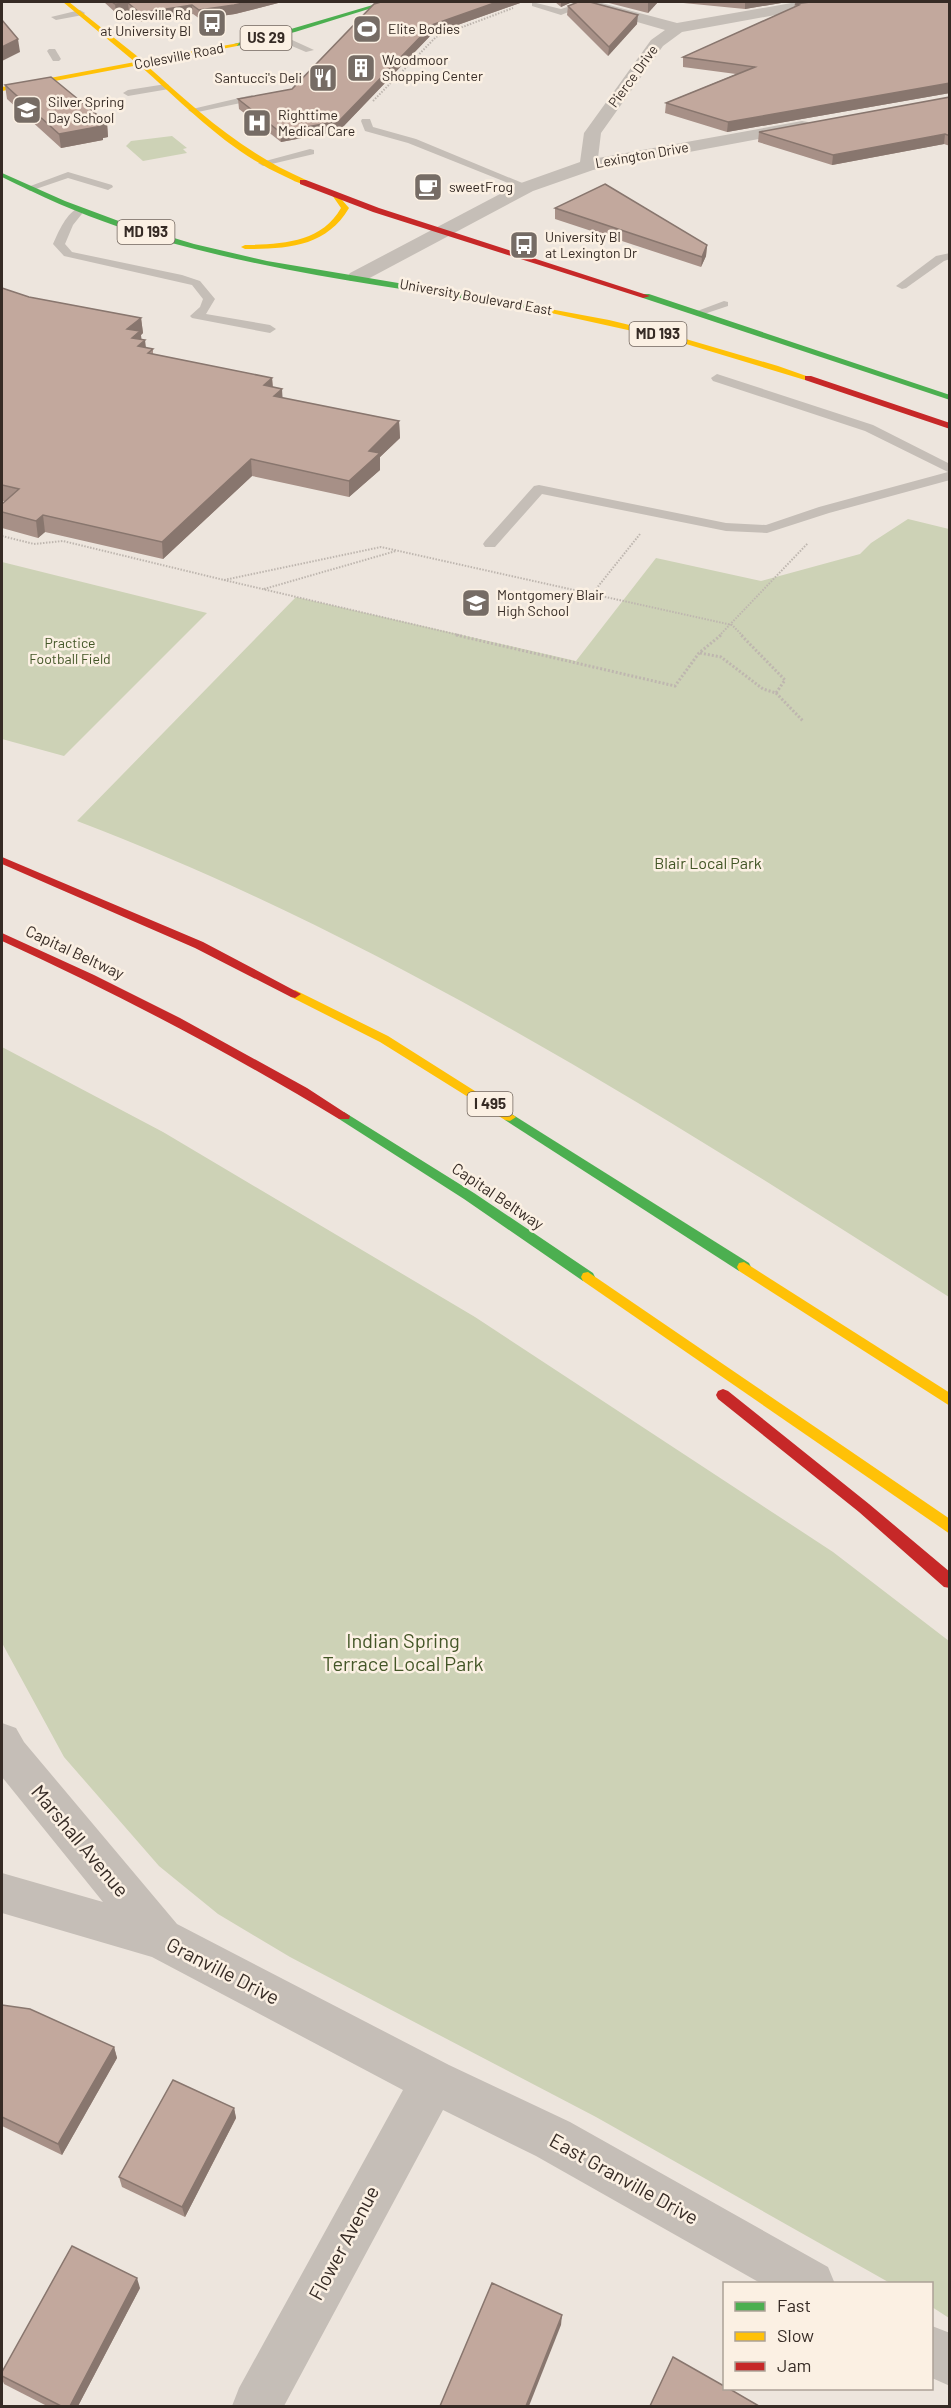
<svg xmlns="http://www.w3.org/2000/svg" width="951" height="2408" font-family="Barlow,sans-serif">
<rect width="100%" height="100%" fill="#ede5dd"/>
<g fill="#cdd2b6">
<path d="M172,136L187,148L183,149L187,153L143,161L126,146L131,141Z"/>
<path d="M908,519L949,529V1297C669,1119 389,940 77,821L296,597L576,661L656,558L761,581L860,554L871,543Z"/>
<path d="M2,562L207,613L64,756L2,739Z"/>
<path d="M2,1047L163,1132L475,1317L833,1552L949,1641V2318L932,2307V2284L890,2283L596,2117L290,1957L218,1914L159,1866L64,1757L2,1643Z"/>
</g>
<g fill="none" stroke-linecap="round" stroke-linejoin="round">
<g stroke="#beb6af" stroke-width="2" stroke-dasharray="1.5 1.5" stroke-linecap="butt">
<path d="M373,101L436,37L513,8"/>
<path d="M327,135L343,132"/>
<path d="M640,534L592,594L732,625L743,636"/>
<path d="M2,536L34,544L63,541L224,580L381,547L592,594"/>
<path d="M224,580L463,636"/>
<path d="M264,589L396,551"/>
<path d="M719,636L808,543"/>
</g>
<g stroke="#beb6af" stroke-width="3" stroke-dasharray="2 2" stroke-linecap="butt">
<path d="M456,635L675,686L699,653L721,635"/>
<path d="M700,653L721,657L763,689L776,693L785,680L741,635"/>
<path d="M776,693L803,721"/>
</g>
<g fill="#c5beb7" fill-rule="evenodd">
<path d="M532,2L561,9L583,2L591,3L561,15L532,6Z"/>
<path d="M80,10L85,13L83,15L56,20L51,17Z"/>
<path d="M273,34H279L314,50L306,52L273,38Z"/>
<path d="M49,49H55L61,59L59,61H53L47,51Z"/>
<path d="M166,84L169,85V89L128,96L123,93L128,90Z"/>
<path d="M252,95L257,98L255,100L193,113L188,110Z"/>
<path d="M362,119H370L373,127L416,139L532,187L531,189H523L408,143L365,131L361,121Z"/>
<path d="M310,149L314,150V154L263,166L258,163Z"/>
<path d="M68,172L112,185L113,187L108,190L68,178L30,191L25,188Z"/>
<path d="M80,207L85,210L73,225L65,244L72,252L182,275L200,281L215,299L206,314L270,325L276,329L270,333L192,318L190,316L200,307L203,299L192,285L64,256L53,244C59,231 66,213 80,207Z"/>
<path d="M950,253V259L944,261L906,288L902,289L896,286L936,256Z"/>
<path d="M724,301L728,302V306L698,316L692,313Z"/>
<path d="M717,374L873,425L950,464V480L829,513L767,533L726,531L542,494L495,547H485L483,544L485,541L534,486L539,485L726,523L766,525L819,507L948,472L865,431L713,381L711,378Z"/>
</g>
<g fill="#c5beb7" fill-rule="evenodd">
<path d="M576,2H598L677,23L797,2H827L819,7L682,32L663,46L601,133L598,158L802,121L808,122L810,126L808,130L802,131L593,170L533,191L364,281H350L347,277L350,273L521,183L580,162L584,133L651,40L665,30L578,5Z"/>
<path d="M2,1723L16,1728L24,1742L177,1924L449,2065L570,2122L828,2267L835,2284H762L536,2156L443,2110L284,2406H232L239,2388L403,2090L152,1957L2,1913V1873L103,1902L2,1777Z"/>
<path d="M932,2326L950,2333V2386L932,2378Z"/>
</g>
<g fill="#4caf50" fill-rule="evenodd">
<path d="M383,2H391L295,32L237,46L234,44L291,29Z"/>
<path d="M2,173L65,201L124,223L194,244L267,261L542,307L546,309L542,311C401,288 255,272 119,227C78,213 40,196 2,177Z"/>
<path d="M643,294H649L950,395V400L643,298Z"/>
<path d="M344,1112L474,1193L593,1273L595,1277L593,1281H583L464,1199L339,1119L338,1116L339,1113Z"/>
<path d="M510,1113L749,1263L751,1267L749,1271H739L505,1120L504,1117Z"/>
</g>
<g fill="#ffc107" fill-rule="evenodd">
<path d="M63,2H69L142,60L239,43L237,46L145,64C197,110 241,152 306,180V184C298,184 291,179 284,176C228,151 185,105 139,65L2,91V87L135,62Z"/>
<path d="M336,193L349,208C326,247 287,249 245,249L241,247L245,245C282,244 321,243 341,208L332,195Z"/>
<path d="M539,307L609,320L679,337L778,366L812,378L805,380L673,340L542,311H539Z"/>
<path d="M295,990L388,1036L516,1117L510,1121L505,1120L380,1042L291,997L289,994Z"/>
<path d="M744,1262L950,1393V1406L739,1271L737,1267L739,1263Z"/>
<path d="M588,1272L950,1519V1534L583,1281L581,1277L583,1273Z"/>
</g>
<g fill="#c62828" fill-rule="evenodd">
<path d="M300,180H306L379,208L650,296L643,298L373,212L300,184Z"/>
<path d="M805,376H811L950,423V429L805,380Z"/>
<path d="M2,857L203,942L301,994L295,998L291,997L195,948L2,864Z"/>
<path d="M2,933L94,975L180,1018L307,1088L350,1116L349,1119H339C230,1053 118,994 2,941Z"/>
<path d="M723,1389L728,1391L869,1504L950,1572V1588L944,1587L859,1512L718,1399L716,1395L718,1391Z"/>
</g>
</g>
<g fill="#a79087">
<path d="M104,2H282L235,14L200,19L193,14L141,22L129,12L116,13Z"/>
<path d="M381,2H523L432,34L339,131L281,142L239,109L238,99L292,89Z"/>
<path d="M555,2H572L561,7Z"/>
<path d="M605,2H658L648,13Z"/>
<path d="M673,2H787L745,9Z"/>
<path d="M950,2V93L727,132L665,113L666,103L736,74L683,67V57L794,7L795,4Z"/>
<path d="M568,6L637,24L608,56L567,15Z"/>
<path d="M5,85L107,123L108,137L103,138V140L61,148L7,99Z"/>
<path d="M950,97V146L944,144L832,165L758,142L759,132Z"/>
<path d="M555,208L707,245L706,256L701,267L555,219Z"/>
<path d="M2,288L29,297L141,318L143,333L141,335V340L146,348L153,349V354L272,378L273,387L283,398L399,421L400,438L380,457V470L349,497L252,476L163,559L45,532L38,538L2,528V504L4,501H2Z"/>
<path d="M2,2005L114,2047L117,2058L62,2155L2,2126Z"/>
<path d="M234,2108L236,2118L185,2217L122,2187L119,2177Z"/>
<path d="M140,2288L78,2406H47L4,2384L2,2379V2372Z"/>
</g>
<g fill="#88766e">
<path d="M248,2H282L235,14L200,19L199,10Z"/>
<path d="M497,2H523L432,34L339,131L281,142L280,132L432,25Z"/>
<path d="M561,2H572L561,7Z"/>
<path d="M650,2H658L648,13V3Z"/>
<path d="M745,2H787L745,9Z"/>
<path d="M128,3L129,12L116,13L115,4Z"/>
<path d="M192,5L193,14L141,22L140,13Z"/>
<path d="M638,15L637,24L608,56L609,47Z"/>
<path d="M18,39L20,52L2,61V47Z"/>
<path d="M950,83V93L727,132L728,122Z"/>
<path d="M107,123L108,137L103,138V140L61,148L59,134Z"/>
<path d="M945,134L944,144L832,165L833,155Z"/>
<path d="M707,245L706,256L701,267L702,257Z"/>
<path d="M141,318L143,333L141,335L142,343L145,340L147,356L139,362L127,329Z"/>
<path d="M272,378L273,394L264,385Z"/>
<path d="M282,389L283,405L274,396Z"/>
<path d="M399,421L400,438L380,457V470L349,497V481L369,451Z"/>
<path d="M251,459L252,476L163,559L162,542Z"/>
<path d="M43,515L45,532L38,538L36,521Z"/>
<path d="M114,2047L117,2058L62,2155L58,2144Z"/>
<path d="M234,2108L236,2118L185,2217L182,2207Z"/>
<path d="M137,2278L140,2288L78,2406H70Z"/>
<path d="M562,2315L561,2325L529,2406H526Z"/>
</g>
<g fill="#c2a89d" stroke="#88766e" stroke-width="1.5">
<path d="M112,2H248L234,5L199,10L192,5L140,13L128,3L115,4Z"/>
<path d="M381,2H497L432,25L339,121L280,132L238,99L292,89L374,4Z"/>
<path d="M578,2H590L638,15L609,47L568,6Z"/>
<path d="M810,2H950V83L728,122L666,103L755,67L683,57L799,5L795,4Z"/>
<path d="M2,20L18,39L2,47Z"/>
<path d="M51,77L107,123L100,124L102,126L59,134L5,85Z"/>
<path d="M950,97V136L945,134L833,155L759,132Z"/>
<path d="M605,184L707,245L702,257L555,208Z"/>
<path d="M2,288L29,297L141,318L127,329L140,331L132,338L145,340L138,346L153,349L148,353L272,378L264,385L282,389L274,396L399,421L369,451L380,453L349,481L251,459L162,542L43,515L36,521L2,512V504L19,489L2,485Z"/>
<path d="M2,2005L30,2009L114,2047L58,2144L2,2117Z"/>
<path d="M173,2080L234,2108L182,2207L119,2177Z"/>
<path d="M72,2246L137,2278L70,2406H61L2,2376V2372Z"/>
<path d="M492,2283L562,2315L526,2406H440Z"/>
<path d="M673,2357L724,2386V2388H728L759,2406H650Z"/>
</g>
<defs>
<g id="bus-square" transform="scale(1.5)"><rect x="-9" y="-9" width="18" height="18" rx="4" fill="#766c65" stroke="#fbf0e3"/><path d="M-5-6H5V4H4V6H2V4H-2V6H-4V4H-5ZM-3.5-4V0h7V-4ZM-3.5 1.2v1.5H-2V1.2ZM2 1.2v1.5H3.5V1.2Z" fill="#fff"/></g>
<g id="stadium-square" transform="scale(1.5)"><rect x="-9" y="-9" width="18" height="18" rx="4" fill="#766c65" stroke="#fbf0e3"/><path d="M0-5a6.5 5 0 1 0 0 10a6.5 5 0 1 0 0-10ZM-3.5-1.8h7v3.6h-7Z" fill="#fff"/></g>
<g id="building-square" transform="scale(1.5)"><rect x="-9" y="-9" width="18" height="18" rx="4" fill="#766c65" stroke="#fbf0e3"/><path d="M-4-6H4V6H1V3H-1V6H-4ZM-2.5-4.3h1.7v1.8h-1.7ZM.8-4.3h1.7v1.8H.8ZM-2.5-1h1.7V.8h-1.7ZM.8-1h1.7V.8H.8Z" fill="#fff"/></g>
<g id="restaurant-square" transform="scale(1.5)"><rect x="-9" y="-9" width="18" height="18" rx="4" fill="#766c65" stroke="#fbf0e3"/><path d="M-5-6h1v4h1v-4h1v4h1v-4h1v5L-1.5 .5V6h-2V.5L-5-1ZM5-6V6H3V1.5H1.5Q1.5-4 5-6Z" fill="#fff"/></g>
<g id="school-square" transform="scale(1.5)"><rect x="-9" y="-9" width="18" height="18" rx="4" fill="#766c65" stroke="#fbf0e3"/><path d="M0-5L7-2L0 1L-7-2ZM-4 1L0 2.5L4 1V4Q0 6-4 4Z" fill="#fff"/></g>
<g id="hospital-square" transform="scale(1.5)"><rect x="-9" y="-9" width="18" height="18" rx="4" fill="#766c65" stroke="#fbf0e3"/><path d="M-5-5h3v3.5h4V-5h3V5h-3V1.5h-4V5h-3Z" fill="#fff"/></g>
<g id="cafe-square" transform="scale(1.5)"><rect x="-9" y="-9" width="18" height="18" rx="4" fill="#766c65" stroke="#fbf0e3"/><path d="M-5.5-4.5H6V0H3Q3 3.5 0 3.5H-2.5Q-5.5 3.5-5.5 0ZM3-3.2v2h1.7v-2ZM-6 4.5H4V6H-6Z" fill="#fff"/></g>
</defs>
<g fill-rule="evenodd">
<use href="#bus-square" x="212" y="23"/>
<use href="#stadium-square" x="367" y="29"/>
<use href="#building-square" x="361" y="68"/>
<use href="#restaurant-square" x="323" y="78"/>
<use href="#school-square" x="27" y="110"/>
<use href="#hospital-square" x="257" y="123"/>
<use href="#cafe-square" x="428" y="187"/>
<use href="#bus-square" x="524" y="245"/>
<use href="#school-square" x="476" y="603"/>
</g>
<g text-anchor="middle" stroke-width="5" stroke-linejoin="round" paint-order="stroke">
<g font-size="14" fill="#362b25" stroke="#fbf0e3" text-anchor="start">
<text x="191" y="20" text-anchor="end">Colesville Rd<tspan x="191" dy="16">at University Bl</tspan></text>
<text x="388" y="34">Elite Bodies</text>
<text x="382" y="65">Woodmoor<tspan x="382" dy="16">Shopping Center</tspan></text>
<text x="302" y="83" text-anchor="end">Santucci's Deli</text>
<text x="48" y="107">Silver Spring<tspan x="48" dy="16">Day School</tspan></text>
<text x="278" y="120">Righttime<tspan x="278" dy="16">Medical Care</tspan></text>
<text x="449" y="192">sweetFrog</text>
<text x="545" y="242">University Bl<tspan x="545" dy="16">at Lexington Dr</tspan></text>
<text x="497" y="600">Montgomery Blair<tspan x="497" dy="16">High School</tspan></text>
</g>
<g font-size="14" fill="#362b25" stroke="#fbf0e3">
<text transform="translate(179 56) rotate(-11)" y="5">Colesville Road</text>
<text transform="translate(633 76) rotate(-54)" y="5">Pierce Drive</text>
<text transform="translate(642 155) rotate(-10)" y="5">Lexington Drive</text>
<text transform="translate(476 297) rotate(10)" y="5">University Boulevard East</text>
</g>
<g font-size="14" fill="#435627" stroke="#fbf0e3">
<text x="70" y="648">Practice<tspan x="70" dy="16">Football Field</tspan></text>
</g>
<g fill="#fbf0e3" stroke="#71665e" stroke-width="1.5">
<rect x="240.5" y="26" width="51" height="24" rx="4.5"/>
<rect x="117.5" y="220" width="57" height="24" rx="4.5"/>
<rect x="629.5" y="322" width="57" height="24" rx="4.5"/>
<rect x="467.5" y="1092" width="45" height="24" rx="4.5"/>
</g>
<g font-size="15" font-weight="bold" fill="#362b25">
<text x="266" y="43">US 29</text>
<text x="146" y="237">MD 193</text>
<text x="658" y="339">MD 193</text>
<text x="490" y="1109">I 495</text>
</g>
<g font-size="16" fill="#435627" stroke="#fbf0e3">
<text x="708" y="869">Blair Local Park</text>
</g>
<g font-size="16" fill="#362b25" stroke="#fbf0e3">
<text transform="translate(75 952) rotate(25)" y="6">Capital Beltway</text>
<text transform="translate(498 1196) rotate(34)" y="6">Capital Beltway</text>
</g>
<g font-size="20" fill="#435627" stroke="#fbf0e3">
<text x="403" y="1648">Indian Spring<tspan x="403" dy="23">Terrace Local Park</tspan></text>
</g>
<g font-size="20" fill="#362b25" stroke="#fbf0e3">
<text transform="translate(80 1841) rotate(50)" y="7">Marshall Avenue</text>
<text transform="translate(223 1971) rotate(27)" y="7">Granville Drive</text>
<text transform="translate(624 2179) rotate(29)" y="7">East Granville Drive</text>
<text transform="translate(344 2243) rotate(-62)" y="7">Flower Avenue</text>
</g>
</g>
<rect width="951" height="2408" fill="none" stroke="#362b25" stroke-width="6"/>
<rect x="723" y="2282" width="210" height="108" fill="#fbf0e3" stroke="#aca197" stroke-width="1.5"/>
<rect x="735" y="2302" width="30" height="9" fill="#4caf50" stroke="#aca197" stroke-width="1.5"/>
<text x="777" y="2312" font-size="18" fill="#362b25">Fast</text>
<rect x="735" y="2332" width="30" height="9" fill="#ffc107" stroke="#aca197" stroke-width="1.5"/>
<text x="777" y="2342" font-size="18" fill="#362b25">Slow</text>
<rect x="735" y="2362" width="30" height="9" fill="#c62828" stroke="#aca197" stroke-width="1.5"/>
<text x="777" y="2372" font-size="18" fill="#362b25">Jam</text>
</svg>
